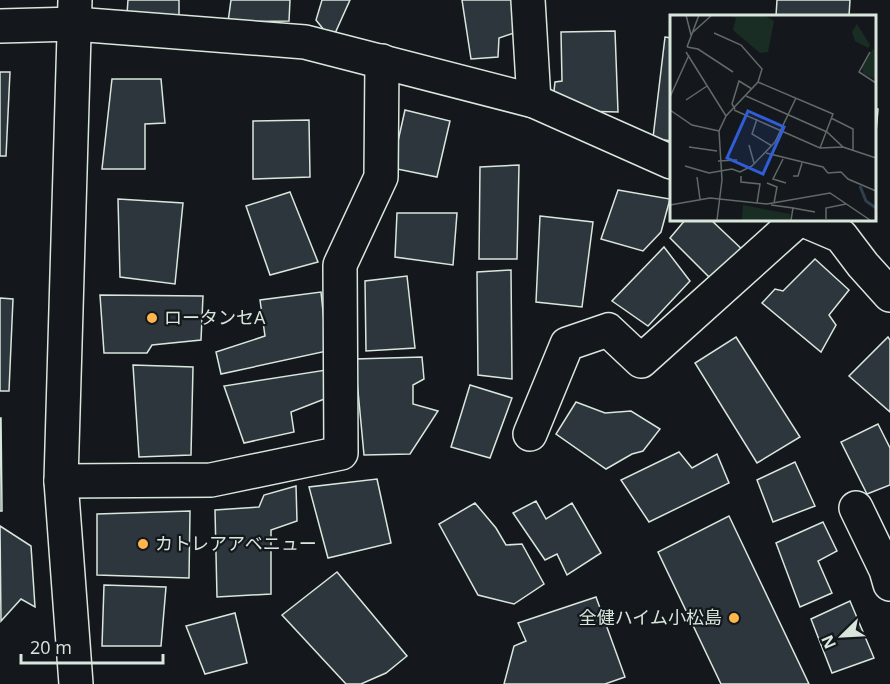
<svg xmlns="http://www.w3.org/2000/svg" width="890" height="684" font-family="'Open Sans','Noto Sans JP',sans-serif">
<rect width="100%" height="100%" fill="#14181c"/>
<g fill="#2c363c" stroke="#d8e6dc" stroke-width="1.5">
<path d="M128,0H179V17L127,14Z"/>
<path d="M231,0H290L289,21L228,22Z"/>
<path d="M322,0H350L332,40L316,20Z"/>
<path d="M462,0H512L514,33L499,38L498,57L471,59Z"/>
<path d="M777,0H850L849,16H776Z"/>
<path d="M615,31L618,112L578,111L553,100L555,82L562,81L561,32Z"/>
<path d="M665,37L671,38V141L653,138Z"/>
<path d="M0,72H10L6,156H0Z"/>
<path d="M112,79H161L165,123L145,124V169H102Z"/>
<path d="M874,108L878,109L874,156Z"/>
<path d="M405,110L450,121L437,177L392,168Z"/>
<path d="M309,120L310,177L253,179V121Z"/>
<path d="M519,165L517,259H479L480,167Z"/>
<path d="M618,190L670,199L661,232L643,251L601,239Z"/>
<path d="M290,192L318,262L270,275L246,206Z"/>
<path d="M118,199L183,203L175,284L120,277Z"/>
<path d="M397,213H457L453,265L395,257Z"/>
<path d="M540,216L593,222L582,307L536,302Z"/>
<path d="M686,219H710L747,254L715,283L670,238Z"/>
<path d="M664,247L690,281L648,326L612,301Z"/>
<path d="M815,259L849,290L829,315L836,325L821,352L762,303L775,289L783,291Z"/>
<path d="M511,270L512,379L478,375L477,272Z"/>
<path d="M407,276L415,348L366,351L365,281Z"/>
<path d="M321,292L327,351L221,374L216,352L265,336L260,300Z"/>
<path d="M100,295L203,296L201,340L152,345L147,353H104Z"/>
<path d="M0,298L13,299L9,391H0Z"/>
<path d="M736,337L800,437L757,463L695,363Z"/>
<path d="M888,337L890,340V412L849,376Z"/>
<path d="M422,357L424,379L413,385V404L438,411L410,454L364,455L355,359Z"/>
<path d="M133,365L193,367L191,455L139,457Z"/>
<path d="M326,370L327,398L291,412L294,432L244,443L224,386Z"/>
<path d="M470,385L512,398L490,458L451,447Z"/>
<path d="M576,402L605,413L631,411L660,429L643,451L632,454L606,469L556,434Z"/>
<path d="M0,418H1L2,511H0Z"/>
<path d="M878,424L890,448V485L867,494L841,442Z"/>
<path d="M679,452L692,468L717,454L729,483L649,522L621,480Z"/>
<path d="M795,462L815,506L773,522L757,480Z"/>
<path d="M377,479L391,543L328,558L309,487Z"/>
<path d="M296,486L297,521L271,530V594L217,597L215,510L259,507L264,495Z"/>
<path d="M536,501L546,519L572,503L601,553L567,575L557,554L545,560L513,513Z"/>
<path d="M475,503L496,528L506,545L522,544L544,584L514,604L478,595L439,524Z"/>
<path d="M190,511L189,578L97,575V514Z"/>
<path d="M729,516L809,684H721L658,552Z"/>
<path d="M823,522L837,551L818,561L832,593L800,607L776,543Z"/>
<path d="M0,526L31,546L35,607L21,599L1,621Z"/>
<path d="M337,572L407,656L386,673L361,684H346L282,615Z"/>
<path d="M104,585L166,587L161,646H102Z"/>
<path d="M596,597L625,677L605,684H504L514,646L526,641L518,623Z"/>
<path d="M850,601L874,658L832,673L811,619Z"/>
<path d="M235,613L247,663L205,674L186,626Z"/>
</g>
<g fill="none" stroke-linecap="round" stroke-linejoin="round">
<g stroke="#d8e6dc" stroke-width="36">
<g id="minor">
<path d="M75,0L61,481L76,684"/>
<path d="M528,0L534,101"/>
<path d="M0,26L75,24L305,42L534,101L671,162"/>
<path d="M801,219L841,236L863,265L890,295"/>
<path d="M530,434L567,344L608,330L641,361L799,219"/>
<path d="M61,481L211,480L341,453L340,265L381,177L382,61"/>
<path d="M856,508L886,570L890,584"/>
</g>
</g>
<use href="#minor" stroke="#14181c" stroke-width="33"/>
</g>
<g fill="#ffb74d" stroke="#14181c" stroke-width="2">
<circle cx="152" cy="318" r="6"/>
<circle cx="143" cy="544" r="6"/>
<circle cx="734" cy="618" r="6"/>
</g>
<g text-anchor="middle" stroke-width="4.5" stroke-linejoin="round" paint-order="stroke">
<g font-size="18" fill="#d8e6dc" stroke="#14181c" text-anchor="start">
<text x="164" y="324">ロータンセA</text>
<text x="155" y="550">カトレアアベニュー</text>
<text x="722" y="624" text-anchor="end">全健ハイム小松島</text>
</g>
</g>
<g transform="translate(670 15)">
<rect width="206" height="206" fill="#14181c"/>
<path d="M58,0H94L104,6L98,37L90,38L63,15L66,3ZM187,9L200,30L198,33L185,26L182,17ZM203,34L205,35V64L193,58L192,50ZM73,190L120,199V205H72Z" fill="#1a2d24"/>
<path fill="none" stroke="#2f3f4d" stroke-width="3" d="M190,171L196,186L206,193"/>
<path fill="none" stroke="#626a69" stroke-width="1.5" d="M16,0L21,20M22,18L42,0M44,18L71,30L92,54L88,67L56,101L49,116L52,165L47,205M17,32L28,34L63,57M17,32L29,0M16,37L56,101M200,37L189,57L206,68M88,67L163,99L150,133M76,81L157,117L173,132L206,143M0,82L19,40M16,85L37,71M65,94L62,89L69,66L82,74M0,95L22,110L49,116M64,95L150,133L173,132M161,103L183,114V135M87,104L82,119L102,131M79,130L84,148M19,132L47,136M96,138L153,152L158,158L171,157L178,164L206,176M113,144L103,164L116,168M48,146L67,145M15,151L39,158L62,154L70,157L82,151L105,127L126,83M71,161V167L90,169L87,188M123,161H128L132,148M27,162L30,184M97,168L107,172L104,188M0,190L40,183L97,189L160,178L200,205M101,190L123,193L121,205M123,193L145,197M156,204V193L176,189"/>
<path fill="#305dd8" fill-opacity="0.15" stroke="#305dd8" stroke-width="3" d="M78,96L114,112L93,159L57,143Z"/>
<rect width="206" height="206" fill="none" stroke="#d8e6dc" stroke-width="3"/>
</g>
<g transform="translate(842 636) rotate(246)" stroke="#14181c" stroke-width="4.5" paint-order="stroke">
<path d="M0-4.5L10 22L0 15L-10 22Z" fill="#d8e6dc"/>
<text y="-9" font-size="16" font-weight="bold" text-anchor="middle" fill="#d8e6dc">N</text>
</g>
<path d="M21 654v9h142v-9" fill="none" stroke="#d8e6dc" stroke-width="3"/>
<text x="30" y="654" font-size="18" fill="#d8e6dc" stroke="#14181c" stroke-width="4.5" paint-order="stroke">20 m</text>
</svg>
